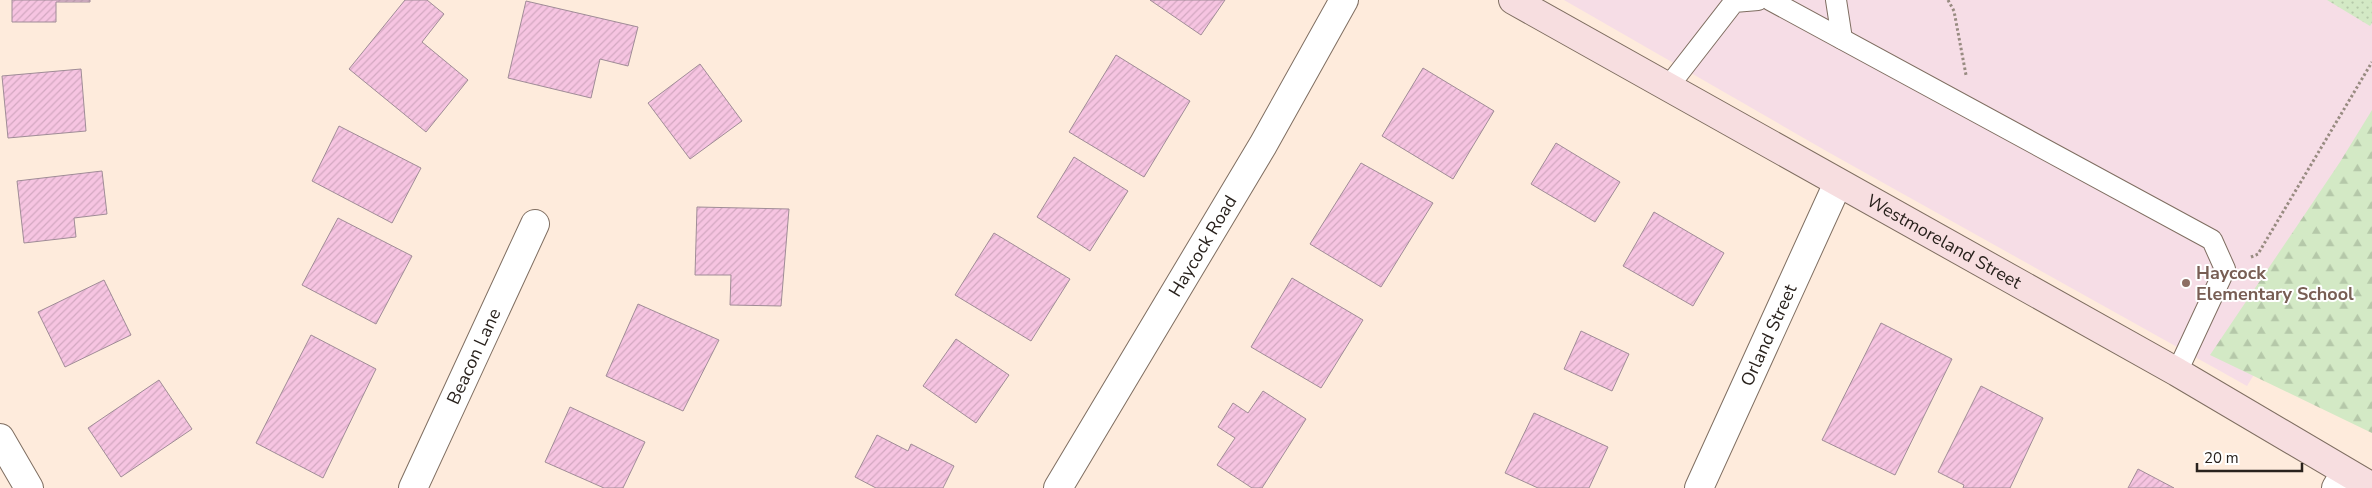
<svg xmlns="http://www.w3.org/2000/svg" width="2372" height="488" font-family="'Nunito Sans',sans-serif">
<defs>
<pattern id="forest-firs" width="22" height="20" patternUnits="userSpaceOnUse" patternTransform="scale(1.25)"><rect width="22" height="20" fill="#d3e9c5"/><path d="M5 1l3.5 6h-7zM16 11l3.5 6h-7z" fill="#b5c8a9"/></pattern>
<pattern id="park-dots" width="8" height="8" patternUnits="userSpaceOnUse" patternTransform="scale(1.25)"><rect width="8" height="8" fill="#d3e9c5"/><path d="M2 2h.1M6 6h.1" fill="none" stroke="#b5c8a9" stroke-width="1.8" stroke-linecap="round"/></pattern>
<pattern id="building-hatch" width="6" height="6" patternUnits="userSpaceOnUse" patternTransform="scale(1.25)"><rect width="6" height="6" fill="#f6c4e1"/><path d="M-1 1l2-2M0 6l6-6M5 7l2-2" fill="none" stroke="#d3a8c1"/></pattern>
</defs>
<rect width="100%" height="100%" fill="#feebdc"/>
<path fill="#f6dde6" d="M1564,0H2372V181L2247,386L1828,152Z"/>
<path fill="url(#forest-firs)" d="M2372,110V433L2210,355L2340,162Z"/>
<path fill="url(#park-dots)" d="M2327,0H2372V23L2370,26Z"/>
<g fill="url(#building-hatch)" stroke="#a08c97">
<path d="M12,0H90V2H56V22H12Z"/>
<path d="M405,0H427L444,14L422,42L468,80L426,132L349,69Z"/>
<path d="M1150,0H1225L1201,35Z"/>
<path d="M526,1L638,27L628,66L600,59L591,98L508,78Z"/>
<path d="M1116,55L1190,101L1144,177L1069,132Z"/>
<path d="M700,64L742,121L690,159L648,103Z"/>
<path d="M1423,68L1494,111L1453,179L1382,136Z"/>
<path d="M81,69L86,131L8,138L2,76Z"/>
<path d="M339,126L421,168L392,223L312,181Z"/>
<path d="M1556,143L1620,182L1595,222L1531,184Z"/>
<path d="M1074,157L1128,191L1090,251L1037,217Z"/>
<path d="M1361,163L1433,203L1381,287L1310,244Z"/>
<path d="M102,171L107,214L74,218L76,237L24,243L17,181Z"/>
<path d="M697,207L789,209L781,306L730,305L731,275H695Z"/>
<path d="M1654,212L1724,253L1693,306L1623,266Z"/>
<path d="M338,218L412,256L376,324L302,285Z"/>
<path d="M994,233L1070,279L1031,341L955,295Z"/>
<path d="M1292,278L1363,320L1321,388L1251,347Z"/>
<path d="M104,280L131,335L65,367L38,312Z"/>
<path d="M638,304L719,340L683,411L606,376Z"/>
<path d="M1881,323L1952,359L1895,475L1822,440Z"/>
<path d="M1581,331L1629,354L1612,391L1564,369Z"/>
<path d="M311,335L376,369L323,478L256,443Z"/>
<path d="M956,339L1009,375L976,423L923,386Z"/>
<path d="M159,380L192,429L121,477L88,428Z"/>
<path d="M1981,386L2043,418L2010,488H1963L1964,485L1938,472Z"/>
<path d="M1263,391L1306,419L1262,488H1252L1217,465L1235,438L1218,427L1233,403L1248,413Z"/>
<path d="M570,407L645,442L623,488H604L545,462Z"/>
<path d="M1534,413L1608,447L1589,488H1538L1505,473Z"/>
<path d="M877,435L908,451L911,444L954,466L943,488H876L855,477Z"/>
<path d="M2138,469L2174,488H2128Z"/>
</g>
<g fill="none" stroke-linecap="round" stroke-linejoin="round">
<g stroke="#7f6e61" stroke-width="22">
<g id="lane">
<path d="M1770,0L2212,240L2225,269L2177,372"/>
<path d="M1836,0L1842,39"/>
<path d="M1668,87L1734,2L1758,0"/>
</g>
</g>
<g stroke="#7f6e61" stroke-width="30">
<g id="street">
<path d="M0,438L29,488"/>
<path id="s1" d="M413,488L535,224"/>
<path id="s2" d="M1058,488L1263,145L1344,0"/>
<path id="s3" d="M1699,488L1838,183"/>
<path d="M2336,488L2345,473"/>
</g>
</g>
<g stroke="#7f6e61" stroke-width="30">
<g id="secondary">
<path id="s4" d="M1513,0L2177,372L2372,487"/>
</g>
</g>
<g stroke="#988b81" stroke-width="3" stroke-dasharray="2.5 2.5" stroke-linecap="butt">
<path d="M1948,0L1954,11L1966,75"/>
<path d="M2251,257L2258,254L2372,62"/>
</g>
<use href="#lane" stroke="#fff" stroke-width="20"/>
<use href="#street" stroke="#fff" stroke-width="28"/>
<use href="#secondary" stroke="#f7dee0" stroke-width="28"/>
</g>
<circle fill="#8d6e63" stroke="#fff" stroke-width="2" cx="2186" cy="283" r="5"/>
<g text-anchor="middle" stroke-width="4" stroke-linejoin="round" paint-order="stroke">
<g font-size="18" fill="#29221d" stroke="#fff">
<text dy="6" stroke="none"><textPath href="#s4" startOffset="494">Westmoreland Street</textPath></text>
<text dy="6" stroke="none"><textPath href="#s2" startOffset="282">Haycock Road</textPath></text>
<text dy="6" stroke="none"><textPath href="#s3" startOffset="168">Orland Street</textPath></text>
<text dy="6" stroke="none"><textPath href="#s1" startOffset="145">Beacon Lane</textPath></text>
</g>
<g font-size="18" font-weight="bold" fill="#785e54" stroke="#fff" text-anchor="start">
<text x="2196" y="279">Haycock<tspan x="2196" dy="21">Elementary School</tspan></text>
</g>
</g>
<path d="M2197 463v8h105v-8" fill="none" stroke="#29221d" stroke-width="2.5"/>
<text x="2204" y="463" font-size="15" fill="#29221d" stroke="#ffffff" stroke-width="4" paint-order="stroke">20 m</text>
</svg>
